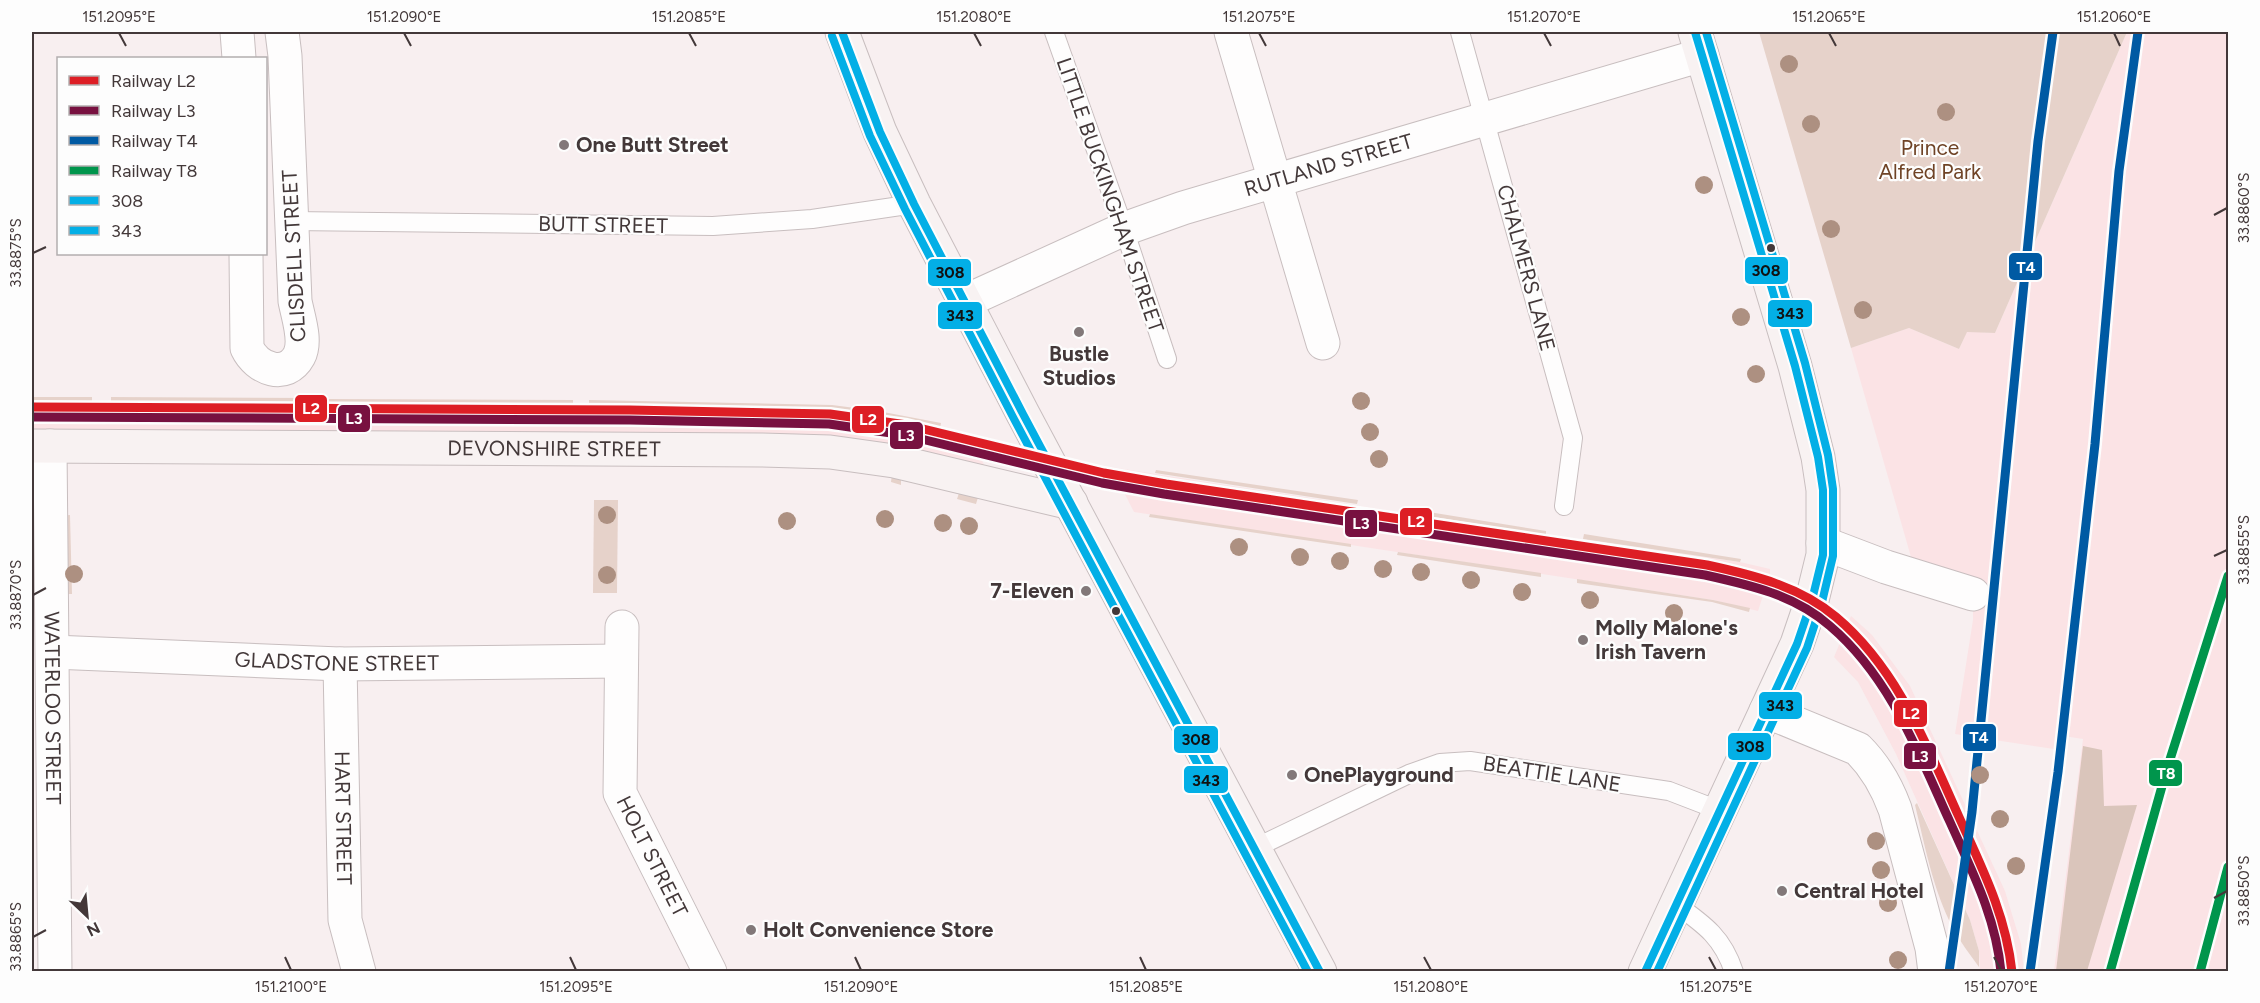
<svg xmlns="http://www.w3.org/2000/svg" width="2260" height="1003" font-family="Figtree,sans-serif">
<rect width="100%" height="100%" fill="#f8eff0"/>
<g fill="#fbe3e5">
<path d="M2127,32H2228V971H2054L2083,739L2057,735L2054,749L1955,734L1973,620V577L1913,564L1851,348L1909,328L1959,349L1967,331L1995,333Z"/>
<path d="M32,401L573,404L818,408L851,410L968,434L990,476L928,462L32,437Z"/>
<path d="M1111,467L1546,535L1740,562L1770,569V574L1758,611L1713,600L1134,512Z"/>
<path d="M1851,616L1872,635L1910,686L2005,891L2021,944L2024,971H1980L1979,951L1970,920L1896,754L1858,682L1834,657Z"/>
</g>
<g fill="#e6d2ca">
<path d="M1759,32H2127L1995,333L1967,332L1959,349L1909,328L1851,348Z"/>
<rect x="32" y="397" width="60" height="4"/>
<path d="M111,397L313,398V403L111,402Z"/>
<path d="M326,399L573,400V404L326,403Z"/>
<path d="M589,400L832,405L878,411L941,423L940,428L851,410L818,408L589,404Z"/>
<path d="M1156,470L1358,500L1357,504L1155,473Z"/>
<path d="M892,474L979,494L976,504L957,499L959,493L901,479V485L891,482Z"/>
<path d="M594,500H618L617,593H593Z"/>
<path d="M1404,508L1546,531V535L1403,512Z"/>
<path d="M1150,514L1351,544V547L1149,517Z"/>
<path d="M70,515L72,594H56L54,516Z"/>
<path d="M1584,534L1741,559L1740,562L1583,539Z"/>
<path d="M1398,552L1541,573V577L1397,555Z"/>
<path d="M1577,579L1713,600L1750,608L1749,612L1712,602L1577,583Z"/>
<path d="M1917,803L1970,920L1979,951V967C1970,954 1960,942 1953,928C1933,890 1925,846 1915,805Z"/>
</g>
<path fill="#dac5bb" d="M2083,746L2102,750L2104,806L2137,805L2087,971H2056Z"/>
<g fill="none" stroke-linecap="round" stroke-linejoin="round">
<g stroke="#c8bebf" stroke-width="20">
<g id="lane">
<path d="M1054,32L1124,229L1167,359"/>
<path d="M1460,32L1573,438L1564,506"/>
<path d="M291,221L713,226L812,219L914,204"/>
<path d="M1255,848L1409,774L1440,763L1470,761L1669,791L1721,811"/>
<path d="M1677,905C1705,925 1723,938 1734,972"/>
</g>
</g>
<g stroke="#c8bebf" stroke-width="35">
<g id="street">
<path d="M237,32L239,58"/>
<path d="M1231,32L1323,343"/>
<path d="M246,254L247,348C257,369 286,380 299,356C307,341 298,317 295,301L285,56L282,32"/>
<path id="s1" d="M966,301L1124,229L1183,208L1702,55"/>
<path id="s2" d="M50,446L55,972"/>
<path d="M1823,543L1886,567L1973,594"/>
<path id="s3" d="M622,627L620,793L710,972"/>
<path id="s4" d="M53,652L340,664L621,661"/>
<path id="s5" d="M340,664L345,920L359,972"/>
<path d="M1766,711L1858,749C1875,766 1887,787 1895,809L1932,948L1935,972"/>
</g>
</g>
<g stroke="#c8bebf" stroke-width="35">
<g id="secondary">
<path d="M842,32L880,132L914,204L1023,414L1320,972"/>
<path id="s6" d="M32,446L762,450L830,452L894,461L1071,503"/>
<path d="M1645,972L1797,644L1812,600L1823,555V490L1818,457L1795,366L1695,32"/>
</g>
</g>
<use href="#lane" stroke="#fefdfd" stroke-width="18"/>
<use href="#street" stroke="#fefdfd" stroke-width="33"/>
<use href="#secondary" stroke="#f8f2f2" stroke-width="33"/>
<g stroke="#fdfdfd" stroke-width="12">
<g id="bus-1">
<path d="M842,32L880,132L914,204L1023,414L1320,972"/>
<path d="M1645,972L1797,644L1812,600L1823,555V490L1818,457L1795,366L1695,32"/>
</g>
</g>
<g stroke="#fdfdfd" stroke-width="12">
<g id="bus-2">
<path d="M832,36L870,136L905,209L1014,419L1308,972"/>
<path d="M1657,972L1807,648L1822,602L1833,556V489L1828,455L1805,363L1706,32"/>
</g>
</g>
<use href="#bus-1" stroke="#03afe6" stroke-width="8"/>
<use href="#bus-2" stroke="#03afe6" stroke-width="8"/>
<g stroke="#fdfdfd" stroke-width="14">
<path id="rail-1" d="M32,407L630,410L830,414L907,425L1104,473L1166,484L1707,565C1753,575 1799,586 1836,617C1898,669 1927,746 1959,817C1982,868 2006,915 2012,972"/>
</g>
<g stroke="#fdfdfd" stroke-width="14">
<path id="rail-2" d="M32,417L630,420L829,424L905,435L1102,483L1164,494L1705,575C1750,585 1795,595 1830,626C1890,677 1918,752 1950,822C1972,871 1996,917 2001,972"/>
</g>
<g stroke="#fdfdfd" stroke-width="14">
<g id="rail-3">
<path d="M1949,972L1972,812L2038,141L2053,32"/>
<path d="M2030,972L2058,772L2095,444L2119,171L2138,32"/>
</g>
</g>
<g stroke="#fdfdfd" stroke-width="14">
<g id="rail-4">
<path d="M2110,972L2166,772L2228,576"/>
<path d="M2200,972L2228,867"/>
</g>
</g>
<use href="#rail-1" stroke="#dd1e25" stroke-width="9"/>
<use href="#rail-2" stroke="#781140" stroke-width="9"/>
<use href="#rail-3" stroke="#005aa3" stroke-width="9"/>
<use href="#rail-4" stroke="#00954c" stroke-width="9"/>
</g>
<g fill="#ad9081">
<circle cx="1789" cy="64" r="9"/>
<circle cx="1946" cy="112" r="9"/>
<circle cx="1811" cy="124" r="9"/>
<circle cx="1704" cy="185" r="9"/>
<circle cx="1831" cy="229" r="9"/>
<circle cx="1863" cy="310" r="9"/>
<circle cx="1741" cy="317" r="9"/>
<circle cx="1756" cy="374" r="9"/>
<circle cx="1361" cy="401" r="9"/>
<circle cx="1370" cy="432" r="9"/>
<circle cx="1379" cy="459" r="9"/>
<circle cx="607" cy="515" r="9"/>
<circle cx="885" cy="519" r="9"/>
<circle cx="787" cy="521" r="9"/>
<circle cx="943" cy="523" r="9"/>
<circle cx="969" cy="526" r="9"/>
<circle cx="1239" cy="547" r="9"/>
<circle cx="1300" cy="557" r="9"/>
<circle cx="1340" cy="561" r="9"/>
<circle cx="1383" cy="569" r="9"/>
<circle cx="1421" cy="572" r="9"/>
<circle cx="74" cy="574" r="9"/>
<circle cx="607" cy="575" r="9"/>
<circle cx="1471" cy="580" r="9"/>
<circle cx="1522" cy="592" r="9"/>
<circle cx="1590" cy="600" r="9"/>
<circle cx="1674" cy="613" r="9"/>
<circle cx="1980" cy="775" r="9"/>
<circle cx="2000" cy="819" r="9"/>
<circle cx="1876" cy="841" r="9"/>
<circle cx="2016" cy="866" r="9"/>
<circle cx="1881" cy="870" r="9"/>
<circle cx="1888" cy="903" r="9"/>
<circle cx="1898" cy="960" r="9"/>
</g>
<path fill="none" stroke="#433839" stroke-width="2" d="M119,33L126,46M404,33L411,46M689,33L696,46M974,33L981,46M1259,33L1266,46M1544,33L1551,46M1829,33L1836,46M2114,33L2120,46M2214,215L2227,208M33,253L46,247M2214,556L2227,550M33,595L46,588M2214,898L2227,891M33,937L46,930M285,957L291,970M570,957L576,970M855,957L861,970M1140,957L1146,970M1424,957L1431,970M1709,957L1716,970M1994,957L2001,970"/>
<g fill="#827879" stroke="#fdfdfd" stroke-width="2">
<circle cx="564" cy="145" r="6"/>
<circle cx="1079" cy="332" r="6"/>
<circle cx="1086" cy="591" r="6"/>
<circle cx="1583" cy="640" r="6"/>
<circle cx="1292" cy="775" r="6"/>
<circle cx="1782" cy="891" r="6"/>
<circle cx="751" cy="930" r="6"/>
</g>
<g fill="#433839" stroke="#fdfdfd" stroke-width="2">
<circle cx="1771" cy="248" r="5"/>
<circle cx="1116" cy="611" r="5"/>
</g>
<g text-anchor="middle" stroke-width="4.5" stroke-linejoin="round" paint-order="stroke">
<g font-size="21" font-weight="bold" fill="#433839" stroke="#fdfdfd" text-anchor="start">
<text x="576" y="152">One Butt Street</text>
<text x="1079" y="361" text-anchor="middle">Bustle<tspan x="1079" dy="24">Studios</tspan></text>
<text x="1074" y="598" text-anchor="end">7-Eleven</text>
<text x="1595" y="635">Molly Malone's<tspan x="1595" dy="24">Irish Tavern</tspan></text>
<text x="1304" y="782">OnePlayground</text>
<text x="1794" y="898">Central Hotel</text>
<text x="763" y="937">Holt Convenience Store</text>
</g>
<g font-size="21" fill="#6f4326" stroke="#fdfdfd">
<text x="1930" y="155">Prince<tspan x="1930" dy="24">Alfred Park</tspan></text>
</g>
<g font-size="21" fill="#433839" stroke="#fdfdfd">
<text dy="7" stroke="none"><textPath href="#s1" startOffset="388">RUTLAND STREET</textPath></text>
<text transform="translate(1110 195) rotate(71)" y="7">LITTLE BUCKINGHAM STREET</text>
<text transform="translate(603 225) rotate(1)" y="7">BUTT STREET</text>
<text transform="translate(294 256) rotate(-93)" y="7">CLISDELL STREET</text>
<text transform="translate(1526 268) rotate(75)" y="7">CHALMERS LANE</text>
<text dy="7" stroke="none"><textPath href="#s6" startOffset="522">DEVONSHIRE STREET</textPath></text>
<text dy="7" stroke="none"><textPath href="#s4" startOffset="284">GLADSTONE STREET</textPath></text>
<text dy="7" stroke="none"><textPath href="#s2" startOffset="262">WATERLOO STREET</textPath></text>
<text transform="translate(1552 774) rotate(9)" y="7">BEATTIE LANE</text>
<text dy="7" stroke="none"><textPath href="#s5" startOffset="154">HART STREET</textPath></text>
<text dy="7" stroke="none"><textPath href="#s3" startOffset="237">HOLT STREET</textPath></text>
</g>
</g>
<g stroke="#fdfdfd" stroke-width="2">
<rect x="2008" y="252" width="35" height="29" rx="6" fill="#005aa3"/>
<rect x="1744" y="256" width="45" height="29" rx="6" fill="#03afe6"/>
<rect x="927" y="258" width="45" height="29" rx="6" fill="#03afe6"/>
<rect x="1767" y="299" width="46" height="29" rx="6" fill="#03afe6"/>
<rect x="937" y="301" width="46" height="29" rx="6" fill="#03afe6"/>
<rect x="294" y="394" width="34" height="29" rx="6" fill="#dd1e25"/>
<rect x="337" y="404" width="34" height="29" rx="6" fill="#781140"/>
<rect x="851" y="405" width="34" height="29" rx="6" fill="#dd1e25"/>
<rect x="889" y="421" width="35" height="29" rx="6" fill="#781140"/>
<rect x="1399" y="507" width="34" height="29" rx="6" fill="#dd1e25"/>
<rect x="1344" y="509" width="34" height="29" rx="6" fill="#781140"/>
<rect x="1758" y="691" width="45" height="29" rx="6" fill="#03afe6"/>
<rect x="1893" y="699" width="35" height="29" rx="6" fill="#dd1e25"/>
<rect x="1962" y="723" width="35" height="29" rx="6" fill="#005aa3"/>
<rect x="1173" y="725" width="46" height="29" rx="6" fill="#03afe6"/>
<rect x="1727" y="732" width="45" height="29" rx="6" fill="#03afe6"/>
<rect x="1903" y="742" width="34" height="28" rx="6" fill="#781140"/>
<rect x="2148" y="759" width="35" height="28" rx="6" fill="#00954c"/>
<rect x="1183" y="765" width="46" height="29" rx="6" fill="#03afe6"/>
</g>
<g font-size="16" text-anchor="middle" font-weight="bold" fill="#fff">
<text x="2026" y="273">T4</text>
<text x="311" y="414">L2</text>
<text x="354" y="424">L3</text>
<text x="868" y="425">L2</text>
<text x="906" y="441">L3</text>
<text x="1416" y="527">L2</text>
<text x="1361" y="529">L3</text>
<text x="1911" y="719">L2</text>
<text x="1979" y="743">T4</text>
<text x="1920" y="762">L3</text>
<text x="2166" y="779">T8</text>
</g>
<g font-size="16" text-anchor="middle" font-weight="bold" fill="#111">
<text x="1766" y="276">308</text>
<text x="950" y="278">308</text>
<text x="1790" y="319">343</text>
<text x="960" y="321">343</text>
<text x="1780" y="711">343</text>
<text x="1196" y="745">308</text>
<text x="1750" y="752">308</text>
<text x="1206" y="786">343</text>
</g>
<rect width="2260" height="1003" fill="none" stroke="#fdfdfd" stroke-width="66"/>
<rect x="57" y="57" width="210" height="198" fill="#fdfdfd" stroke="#b3aeaf" stroke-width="1.5"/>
<rect x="69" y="76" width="30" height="9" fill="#dd1e25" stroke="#b3aeaf" stroke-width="1.5"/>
<text x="111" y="87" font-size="18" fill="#433839">Railway L2</text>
<rect x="69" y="106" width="30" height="9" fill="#781140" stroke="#b3aeaf" stroke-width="1.5"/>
<text x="111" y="117" font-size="18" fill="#433839">Railway L3</text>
<rect x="69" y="136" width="30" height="9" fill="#005aa3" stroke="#b3aeaf" stroke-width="1.5"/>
<text x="111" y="147" font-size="18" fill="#433839">Railway T4</text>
<rect x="69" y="166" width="30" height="9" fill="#00954c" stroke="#b3aeaf" stroke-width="1.5"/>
<text x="111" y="177" font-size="18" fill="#433839">Railway T8</text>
<rect x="69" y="196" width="30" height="9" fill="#03afe6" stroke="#b3aeaf" stroke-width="1.5"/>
<text x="111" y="207" font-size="18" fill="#433839">308</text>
<rect x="69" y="226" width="30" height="9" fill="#03afe6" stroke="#b3aeaf" stroke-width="1.5"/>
<text x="111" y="237" font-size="18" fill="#433839">343</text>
<g transform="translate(87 916) rotate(154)" stroke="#fdfdfd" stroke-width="4.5" paint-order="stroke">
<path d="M0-4.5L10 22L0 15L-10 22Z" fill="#433839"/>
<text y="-9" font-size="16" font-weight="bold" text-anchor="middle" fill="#433839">N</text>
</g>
<rect x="33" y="33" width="2194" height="937" fill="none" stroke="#433839" stroke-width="2"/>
<g font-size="15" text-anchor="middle" fill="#433839">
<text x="119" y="22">151.2095°E</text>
<text x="404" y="22">151.2090°E</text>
<text x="689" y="22">151.2085°E</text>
<text x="974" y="22">151.2080°E</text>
<text x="1259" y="22">151.2075°E</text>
<text x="1544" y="22">151.2070°E</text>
<text x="1829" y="22">151.2065°E</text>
<text x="2114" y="22">151.2060°E</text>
<text transform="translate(2244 208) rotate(-90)" y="5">33.8860°S</text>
<text transform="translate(16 253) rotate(-90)" y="5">33.8875°S</text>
<text transform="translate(2244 550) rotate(-90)" y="5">33.8855°S</text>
<text transform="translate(16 595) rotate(-90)" y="5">33.8870°S</text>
<text transform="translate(2244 891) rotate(-90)" y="5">33.8850°S</text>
<text transform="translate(16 937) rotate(-90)" y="5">33.8865°S</text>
<text x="291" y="992">151.2100°E</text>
<text x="576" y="992">151.2095°E</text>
<text x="861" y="992">151.2090°E</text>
<text x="1146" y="992">151.2085°E</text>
<text x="1431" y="992">151.2080°E</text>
<text x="1716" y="992">151.2075°E</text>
<text x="2001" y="992">151.2070°E</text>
</g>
</svg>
